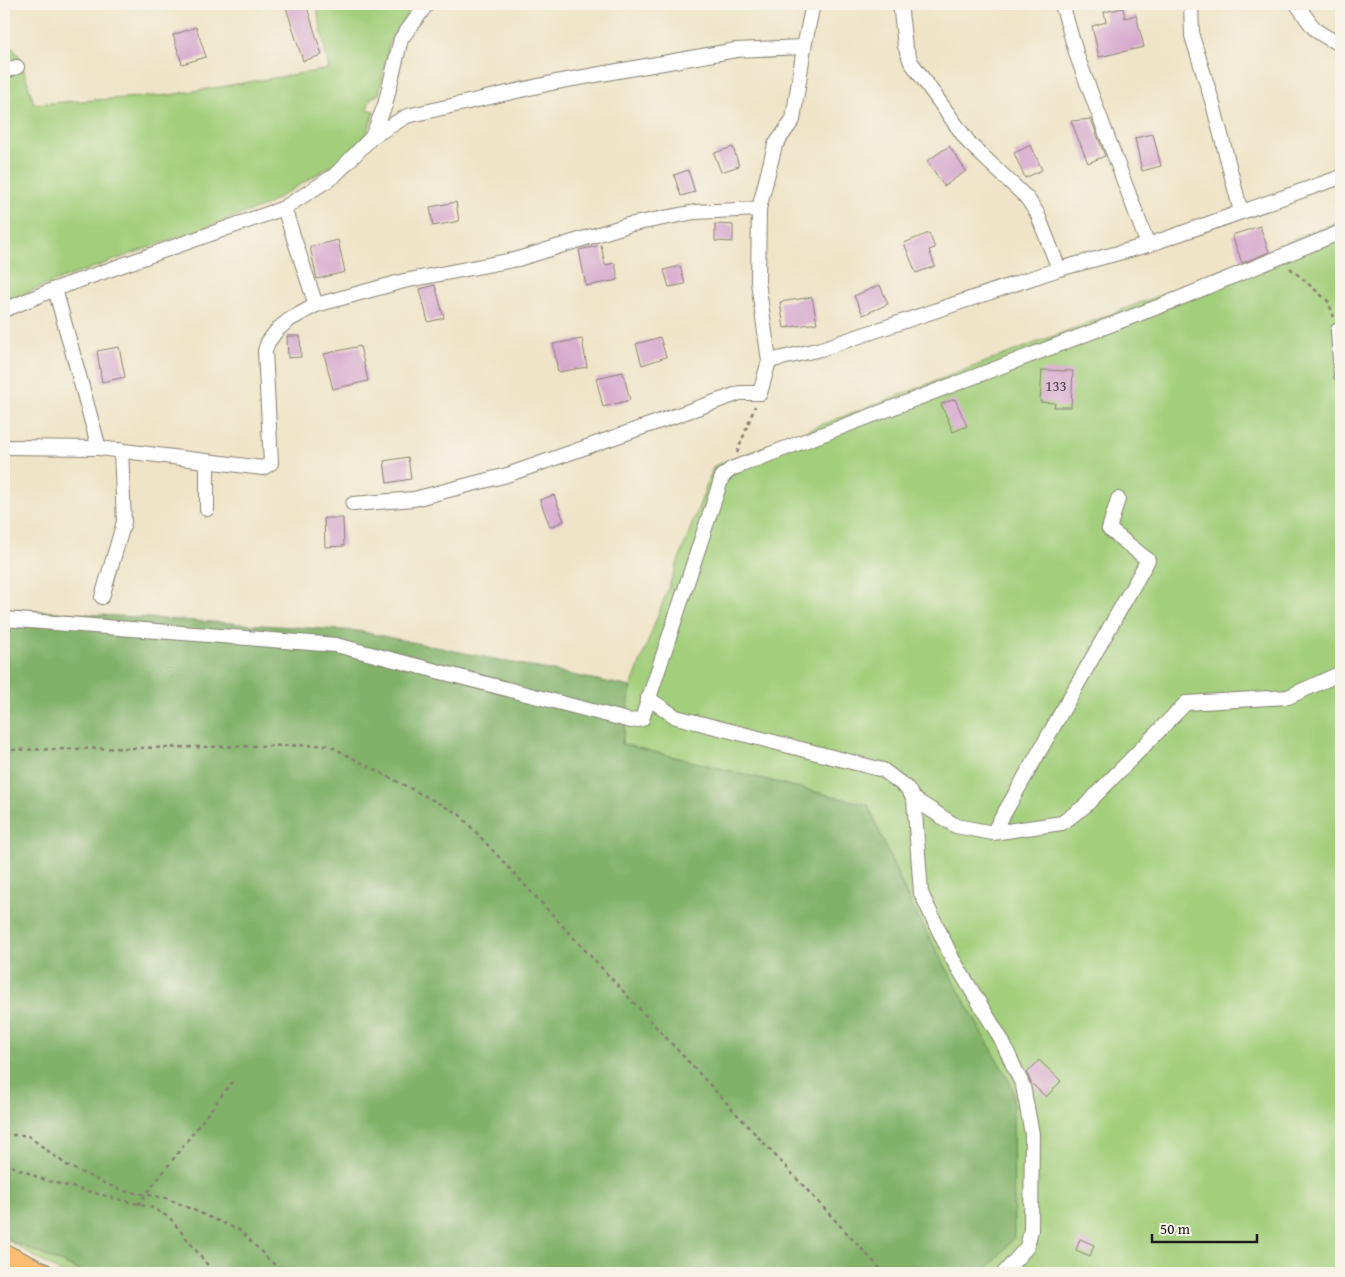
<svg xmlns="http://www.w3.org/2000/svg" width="1345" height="1277" font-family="'Gentium Book Plus',serif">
<rect width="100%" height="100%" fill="#f7f3e8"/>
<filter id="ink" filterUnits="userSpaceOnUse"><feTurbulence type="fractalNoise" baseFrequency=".02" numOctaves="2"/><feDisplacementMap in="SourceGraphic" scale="10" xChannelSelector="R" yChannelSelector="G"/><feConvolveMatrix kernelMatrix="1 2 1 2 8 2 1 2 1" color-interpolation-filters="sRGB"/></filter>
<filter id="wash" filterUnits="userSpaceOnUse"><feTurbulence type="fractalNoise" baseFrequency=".0096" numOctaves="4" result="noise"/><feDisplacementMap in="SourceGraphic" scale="20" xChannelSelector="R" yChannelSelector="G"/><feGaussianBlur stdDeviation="1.12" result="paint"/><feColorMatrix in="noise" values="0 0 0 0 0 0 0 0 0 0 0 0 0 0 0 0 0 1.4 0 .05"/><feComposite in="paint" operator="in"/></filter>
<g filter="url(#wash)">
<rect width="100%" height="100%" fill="#efe4c7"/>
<g fill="#a3cf7b" stroke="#60764c">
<path d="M316,4H414L390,40L379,94L371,98L367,109L374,111L367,134L337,162L265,206L64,278L4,302V38L20,57L34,104L170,95L329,69Z"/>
<path d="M1341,220V1273H984L1014,1238L907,896L868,805L622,744L631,687L714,466L1187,285Z"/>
<path d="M4,1238L85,1273H61Z"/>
</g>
<path fill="#82b26b" stroke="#4f6744" d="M4,609L358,631L631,687L622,744L868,805L907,897L1013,1088L1014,1238L984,1273H85L4,1238Z"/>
<g id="blocks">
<g fill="#d6a8ce">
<path d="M285,4H306L322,55L303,61Z"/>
<path d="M1123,8L1125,18L1136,15L1144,47L1099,57L1092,26L1106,22L1104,12Z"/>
<path d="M196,27L206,57L182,64L173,35Z"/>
<path d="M1091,119L1105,156L1088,163L1071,121Z"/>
<path d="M1153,134L1161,166L1142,171L1135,138Z"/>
<path d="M1031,145L1042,170L1025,178L1014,153Z"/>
<path d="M949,146L966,171L944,186L927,161Z"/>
<path d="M733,147L739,166L721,172L714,153Z"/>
<path d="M688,170L695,192L681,196L674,175Z"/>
<path d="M456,202L459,221L433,226L430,207Z"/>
<path d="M715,224L733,225V242L715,241Z"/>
<path d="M1260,226L1269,252L1242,263L1232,235Z"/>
<path d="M929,233L935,248L929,250L935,266L916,273L904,243Z"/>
<path d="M338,240L345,272L317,279L310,247Z"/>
<path d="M601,245L605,265L615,263L618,280L586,286L579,250Z"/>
<path d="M680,266L685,284L669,287L664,270Z"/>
<path d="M435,285L444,318L428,322L420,289Z"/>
<path d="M880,285L888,304L863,315L854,296Z"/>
<path d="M812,297L817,323L784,328L780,302Z"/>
<path d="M287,336H300L301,357L288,358Z"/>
<path d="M660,337L666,357L642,365L636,344Z"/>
<path d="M582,339L587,367L558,372L553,344Z"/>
<path d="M360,346L368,381L333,389L324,354Z"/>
<path d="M119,347L125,377L102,382L97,351Z"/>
<path d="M1042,370L1073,371L1071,407H1054L1055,403L1040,402Z"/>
<path d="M623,372L630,400L603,407L596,378Z"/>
<path d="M955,399L967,426L953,432L941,404Z"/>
<path d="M408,457L411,479L387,483L384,461Z"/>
<path d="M554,495L564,521L550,527L540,500Z"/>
<path d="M324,518H343L344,546L325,547Z"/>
<path d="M1039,1060L1061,1081L1046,1097L1031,1083L1027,1073Z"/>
<path d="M1080,1239L1094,1245L1090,1256L1076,1250Z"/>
</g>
</g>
</g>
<g filter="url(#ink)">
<use href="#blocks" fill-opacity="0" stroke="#868072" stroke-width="1"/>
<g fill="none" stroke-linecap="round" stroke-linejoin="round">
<g stroke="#868072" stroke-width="16">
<g id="minor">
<path d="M900,4L905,46L911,62L969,143L1027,198L1037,213L1059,269"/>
<path d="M1062,4L1077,56L1148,245"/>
<path d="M1191,4L1192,36L1213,104L1241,212"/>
<path d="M1297,4C1313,28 1314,33 1341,44"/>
<path d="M4,71L17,67"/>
<path d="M372,137L407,116L556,82L736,50L804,47"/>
<path d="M284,208L316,305"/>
<path d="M55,289L99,448"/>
<path d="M4,310L55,289L284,208L334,176L372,137L385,105L401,39L427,4"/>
<path d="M1338,330L1341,375"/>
<path d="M769,361L821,349L1059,269L1148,245L1341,177"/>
<path d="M4,447L99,448L263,468L271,463L265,351L268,342L278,329L289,320L316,305L404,281L518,259L628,225L695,212L759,209"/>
<path d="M207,461V509"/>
<path d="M353,504L414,499L507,475L740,393H760L769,361L758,282L759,209L775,145L793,120L804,47L813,4"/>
<path d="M102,597L124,522L121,450"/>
<path d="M4,619L336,645L631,721L642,719L722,477L731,469L1168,303L1341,232"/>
<path d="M648,698L676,717L883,770L907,788L914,799L921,893L952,958L1001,1039L1023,1086L1032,1134L1031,1230L1027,1247L1004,1273"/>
<path d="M914,799L956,826L993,833L1062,823L1085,806L1186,703L1288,697L1341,673"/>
<path d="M993,833L1148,560L1109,529L1118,499"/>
</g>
</g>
<g stroke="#868072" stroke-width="20">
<path id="major" d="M4,1253L45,1273"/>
</g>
<g stroke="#868072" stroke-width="2.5" stroke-dasharray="4 4" stroke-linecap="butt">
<path d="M1290,268L1328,301L1334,317"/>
<path d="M737,453L755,406"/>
<path d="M4,750L328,745L459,814L884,1273"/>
<path d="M4,1135H27L68,1166L108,1185L125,1191L166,1198L241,1231L271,1262L287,1273"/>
<path d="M4,1163L45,1180L153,1208L170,1218L214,1273"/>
<path d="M138,1205L232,1082"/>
</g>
<use href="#minor" stroke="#fff" stroke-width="14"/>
<use href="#major" stroke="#fcbd6f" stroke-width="18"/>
</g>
</g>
<g text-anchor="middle" stroke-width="4" stroke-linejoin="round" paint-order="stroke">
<g font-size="15" fill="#4a3f48">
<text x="1056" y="391">133</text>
</g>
</g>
<rect width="1345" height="1277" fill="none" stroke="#f7f3e8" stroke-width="20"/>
<path d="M1152 1234v8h105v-8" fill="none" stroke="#1c1c1c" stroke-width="2.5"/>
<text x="1160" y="1234" font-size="15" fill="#1c1c1c" stroke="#f7f3e8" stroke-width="4" paint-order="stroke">50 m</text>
</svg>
